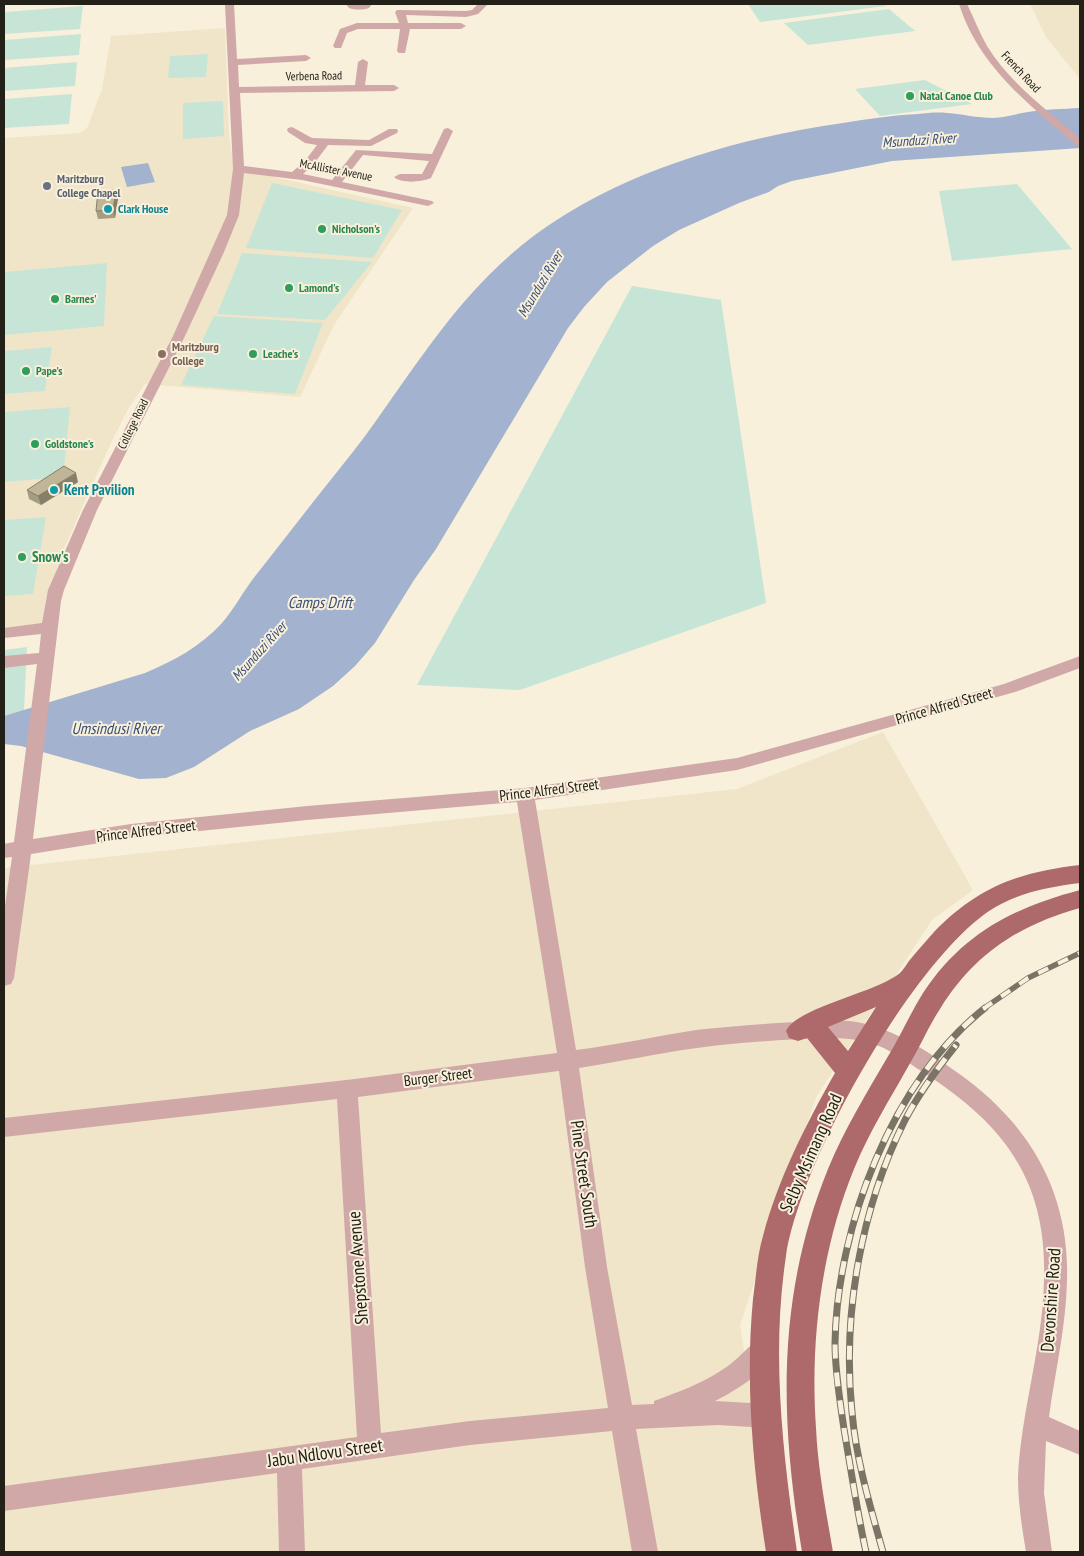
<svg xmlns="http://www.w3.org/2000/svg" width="1084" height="1556" font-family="'PT Sans Narrow',sans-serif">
<rect width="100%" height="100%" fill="#f8f0db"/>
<g fill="#f0e5c8">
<path d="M1030,4H1080V79L1046,37Z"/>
<path d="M225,28L229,136L234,168L413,208L334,325L300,397L145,384L128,409L110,445L59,560L42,625L4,629V138L80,133L87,128L102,89L111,36Z"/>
<path d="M883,732L973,890L932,920L816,1097L740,1325L776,1552H4V868L737,789Z"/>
</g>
<g fill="#c7e5d6">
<path d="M748,4H883L886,6L760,22Z"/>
<path d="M83,6L80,29L4,34V12Z"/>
<path d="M889,9L915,31L808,45L784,23Z"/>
<path d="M81,34L79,55L4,60V40Z"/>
<path d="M208,54L206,77L168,78L170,56Z"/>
<path d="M77,62L75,86L4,91V68Z"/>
<path d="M925,80L972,104L880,116L855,89Z"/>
<path d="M72,94L69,124L4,128V99Z"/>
<path d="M223,101L224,136L183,139V103Z"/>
<path d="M272,183L402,210L373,258L246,248Z"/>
<path d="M1017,184L1072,249L952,261L939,191Z"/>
<path d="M242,253L372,262L325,320L217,314Z"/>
<path d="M107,263L104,326L4,335V272Z"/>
<path d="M632,286L721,300L766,603L520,690L417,685Z"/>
<path d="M214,316L323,323L295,394L181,385Z"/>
<path d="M52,347L45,391L4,394V351Z"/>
<path d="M70,407L63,477L4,482V412Z"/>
<path d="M46,517L33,594L4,596V520Z"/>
<path d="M27,647L24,711L4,716V650Z"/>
</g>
<g fill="#a3b2ce">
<path d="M1080,108V148L892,161L792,181L778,186L769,192L739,203L679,230L653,246L607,282L584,307L568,328L436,549L414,580L375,643L355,666L333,686L299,709L250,731L194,767L166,778L139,779L21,746L4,744V716L145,673C174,661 201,646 222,623C235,608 244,590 256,575C278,547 299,520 321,492C340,468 360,444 378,418C413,369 446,318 489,275C579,183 719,141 843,123C868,119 893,115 918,114C927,113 938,112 947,113C963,114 977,118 993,118C1006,117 1016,114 1028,112C1045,109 1063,109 1080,108Z"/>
<path d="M148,163L155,182L127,187L121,167Z"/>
</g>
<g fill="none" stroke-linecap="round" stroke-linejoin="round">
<g fill="#d0a8a8" fill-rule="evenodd">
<path d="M225,4H234L237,59L306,55L311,58L306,61L238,65L239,87L355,85L358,62L363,59L368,62L365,85H394L399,88L394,91L240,93L244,166L292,172L305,161L317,145L305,143L288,132L287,130L288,128L292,127L312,138L369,140L389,129H397L398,131L397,133L371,146L328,145L313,165L303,174L332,180L356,150L432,154L444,129L448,128L453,131L431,178C422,182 402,184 394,177L400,174H422L429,161L363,155L342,182L432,201L434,203L428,206L302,180L244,173L239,215L224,252L185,336L97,510L64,590L61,601L33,839L131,824L307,806L525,788L737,758L1004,684L1080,656V668L1015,692L737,770L535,800L576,1050C617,1045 656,1036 696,1030C724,1027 751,1025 778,1023C802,1022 826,1019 849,1021C889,1025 926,1050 958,1073C1029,1123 1070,1192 1067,1281C1066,1327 1055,1372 1049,1417L1080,1431V1455L1046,1441L1044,1493L1052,1552H1026C1022,1528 1018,1503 1018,1477C1021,1411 1043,1346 1044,1279C1047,1181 1004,1124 924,1073C903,1059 882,1043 857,1040C832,1036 806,1039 781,1040C753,1042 725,1044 697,1048C658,1053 619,1062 579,1068L607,1267L632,1405L654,1404V1401C678,1392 701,1384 722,1370C738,1361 749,1343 765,1336L773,1340L777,1348C766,1373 738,1389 715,1401L767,1404L776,1407L779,1416L776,1425L767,1428L718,1425L636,1429L658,1552H632L612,1431L470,1445L302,1469L305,1552H279L277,1473L4,1511V1486L357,1437L337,1099L4,1137V1118L355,1079L557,1053L517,802L307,820L131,838L31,854L14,978L11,984L4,986V913L12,857L4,858V844L14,842L37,664L4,668V656L39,653L41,634L4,638V628L42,623L48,590L83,510L173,336L227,215L233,169ZM559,1071L585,1267L608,1408L470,1421L381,1433L358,1097Z"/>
<path d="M346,4H372L369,8C363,10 355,10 349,8Z"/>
<path d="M478,4H488L478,14L466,17L406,15L408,23H461L466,26L461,29H410L405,53H399L397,51L400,29H358L347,33L341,48H335L333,46L340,29L357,23H399L395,12L397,10L466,11L472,10Z"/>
<path d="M959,4H967C974,18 979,32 987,46C1010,83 1047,110 1080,138V146L1076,145C1029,105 978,65 959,4Z"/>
</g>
<g fill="#ae696b" fill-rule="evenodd">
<path d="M1080,865V883C1048,887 1016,893 989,911C910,965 800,1162 786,1256C771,1355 783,1454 797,1552H766C753,1469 745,1383 753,1299C756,1278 757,1256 763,1236C778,1179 806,1124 835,1073L807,1038L798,1041L789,1038L786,1031C797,1007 876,993 900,973C903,970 906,965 909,961C917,951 926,941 934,932C978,887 1019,872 1080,865ZM876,1007L848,1051L828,1027Z"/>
<path d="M1080,890V908C1019,925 974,954 940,1009C928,1027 920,1047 909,1065C890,1099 869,1132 854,1169C821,1250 810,1341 816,1428C818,1470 826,1511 833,1552H802C780,1419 776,1297 828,1169C844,1130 866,1094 887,1058C900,1037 910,1014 923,993C963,933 1013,908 1080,890Z"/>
</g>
<g stroke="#797466" stroke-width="5.5">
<path id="rail-far1" d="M983,1009L1028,978L1080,953"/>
</g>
<g stroke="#797466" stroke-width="7">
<g id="rail">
<path d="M866,1552C857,1511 851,1470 844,1429C840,1401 835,1372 835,1343C837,1227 892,1081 985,1008"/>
<path d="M883,1552C870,1506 856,1459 852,1412C842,1314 861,1208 905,1120C919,1093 937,1069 956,1045"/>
</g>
</g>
<use href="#rail-far1" stroke="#f8f0db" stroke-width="4" stroke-dasharray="11" stroke-linecap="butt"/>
<use href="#rail" stroke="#f8f0db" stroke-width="5" stroke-dasharray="14" stroke-linecap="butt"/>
</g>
<g fill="#a59c81">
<path d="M118,198L115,218L98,219L96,211Z"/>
<path d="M78,482L41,505L29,499L27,490Z"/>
</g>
<g fill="#867f69">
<path d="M116,190L118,198L115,218L113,210Z"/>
<path d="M76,473L78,482L41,505L38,496Z"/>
</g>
<g fill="#c0b596" stroke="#867f69">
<path d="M116,190L113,210L96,211L98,191Z"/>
<path d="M64,466L76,473L38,496L27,490Z"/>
</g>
<g fill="#2e9e5b" stroke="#f8f0db" stroke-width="2">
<circle cx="910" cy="96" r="5"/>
<circle cx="322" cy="229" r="5"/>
<circle cx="289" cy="288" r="5"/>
<circle cx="55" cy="299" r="5"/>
<circle cx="253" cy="354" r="5"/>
<circle cx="26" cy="371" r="5"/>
<circle cx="35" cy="444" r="5"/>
<circle cx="22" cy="557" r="5"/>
</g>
<circle fill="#6b7280" stroke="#f8f0db" stroke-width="2" cx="47" cy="186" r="5"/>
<g fill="#0f9aa8" stroke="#f8f0db" stroke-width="2">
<circle cx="108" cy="209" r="5"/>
<circle cx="54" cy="490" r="5"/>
</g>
<circle fill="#8d6e63" stroke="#f8f0db" stroke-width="2" cx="162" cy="354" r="5"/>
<g text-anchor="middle" stroke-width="4" stroke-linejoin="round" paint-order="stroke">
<g font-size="12" fill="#232018" stroke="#f8f0db">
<text transform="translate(1021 72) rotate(47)" y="4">French Road</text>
<text transform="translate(314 76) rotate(-1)" y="4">Verbena Road</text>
<text transform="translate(336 170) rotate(11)" y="4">McAllister Avenue</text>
<text transform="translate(133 424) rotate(-64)" y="4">College Road</text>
</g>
<g font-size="12" font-weight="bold" fill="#27864d" stroke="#f8f0db" text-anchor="start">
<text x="920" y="100">Natal Canoe Club</text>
<text x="332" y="233">Nicholson's</text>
<text x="299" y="292">Lamond's</text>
<text x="65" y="303">Barnes'</text>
<text x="263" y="358">Leache's</text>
<text x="36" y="375">Pape's</text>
<text x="45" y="448">Goldstone's</text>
</g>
<g font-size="12" font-weight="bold" fill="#5b616d" stroke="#f8f0db" text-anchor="start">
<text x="57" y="183">Maritzburg<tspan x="57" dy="14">College Chapel</tspan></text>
</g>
<g font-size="12" font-weight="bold" fill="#0d838f" stroke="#f8f0db" text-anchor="start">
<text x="118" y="213">Clark House</text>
</g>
<g font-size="12" font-weight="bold" fill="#785e54" stroke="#f8f0db" text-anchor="start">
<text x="172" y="351">Maritzburg<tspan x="172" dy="14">College</tspan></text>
</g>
<g font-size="14" font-style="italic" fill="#394e77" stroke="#f8f0db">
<text transform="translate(919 140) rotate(-4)" y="5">Msunduzi River</text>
<text transform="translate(540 284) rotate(-59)" y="5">Msunduzi River</text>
<text transform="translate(259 651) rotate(-48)" y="5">Msunduzi River</text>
</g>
<g font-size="15" font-weight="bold" fill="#0d838f" stroke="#f8f0db" text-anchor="start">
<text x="64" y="495">Kent Pavilion</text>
</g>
<g font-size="15" font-weight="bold" fill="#27864d" stroke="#f8f0db" text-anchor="start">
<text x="32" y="562">Snow's</text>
</g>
<g font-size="15" fill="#232018" stroke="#f8f0db">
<text transform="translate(944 706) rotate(-16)" y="5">Prince Alfred Street</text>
<text transform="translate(549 790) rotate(-7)" y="5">Prince Alfred Street</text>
<text transform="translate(146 831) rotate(-7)" y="5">Prince Alfred Street</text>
<text transform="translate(438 1077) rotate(-7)" y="5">Burger Street</text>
</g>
<g font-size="16" font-style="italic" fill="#394e77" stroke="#f8f0db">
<text x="320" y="608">Camps Drift</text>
<text x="116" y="734">Umsindusi River</text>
</g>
<g font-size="18" fill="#232018" stroke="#f8f0db">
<text transform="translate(811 1153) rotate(-66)" y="6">Selby Msimang Road</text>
<text transform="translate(584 1174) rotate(82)" y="6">Pine Street South</text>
<text transform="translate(358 1268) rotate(-94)" y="6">Shepstone Avenue</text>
<text transform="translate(1051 1300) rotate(-86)" y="6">Devonshire Road</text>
<text transform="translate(325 1453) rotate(-8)" y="6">Jabu Ndlovu Street</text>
</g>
</g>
<rect width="1084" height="1556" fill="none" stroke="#232018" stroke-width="10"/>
</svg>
